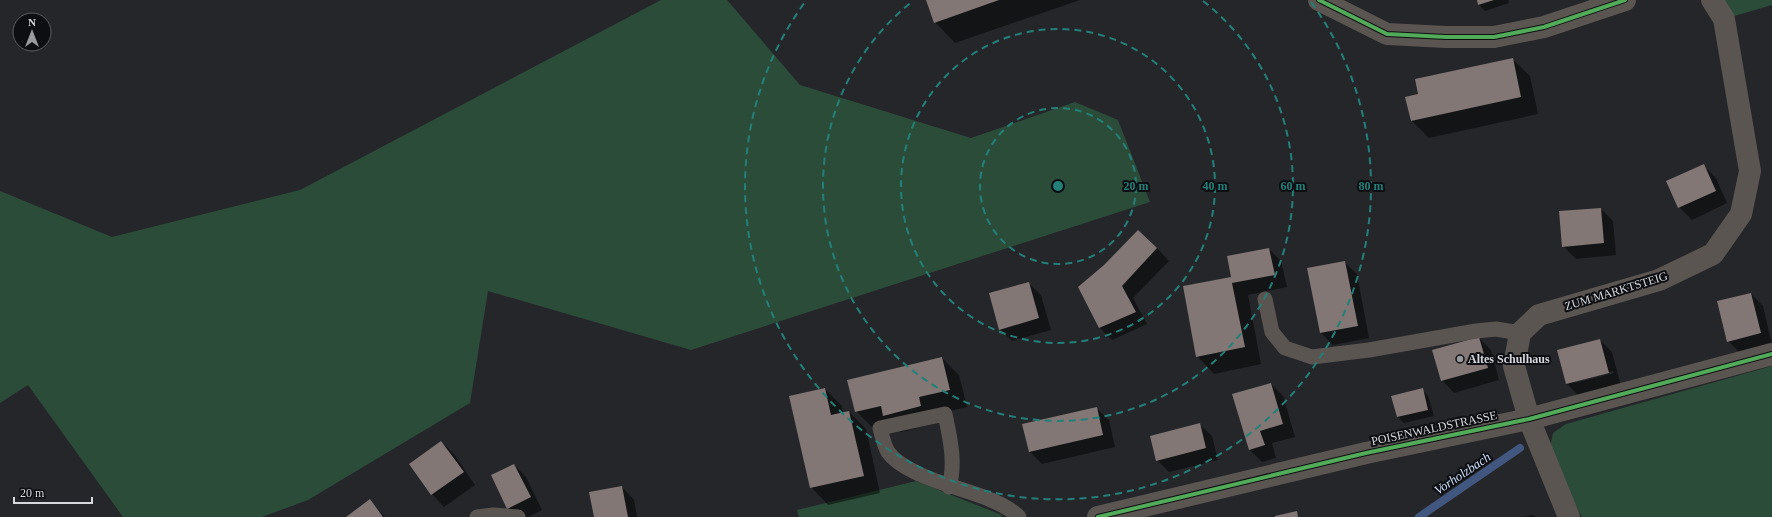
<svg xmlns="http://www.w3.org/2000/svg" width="1772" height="517" font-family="Georgia,serif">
<rect width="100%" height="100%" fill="#25262a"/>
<g fill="#2c4c3a">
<path d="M661,0H727L800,85L971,138L1075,102L1118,120L1150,202L691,350L488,291L470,403L308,500L262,517H123L28,385L0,403V191L112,237L300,190Z"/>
<path d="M1704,0H1772V5L1724,19Z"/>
<path d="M1772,366V517H1582L1575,504L1550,447L1553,433L1566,424Z"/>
<path d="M916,481L1002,515L1001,517H799L797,510Z"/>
</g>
<g fill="#0007" fill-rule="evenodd">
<path d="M927,0H1080L955,43L935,22Z"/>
<path d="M1478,0H1508L1509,3L1485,11L1479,5Z"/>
<path d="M1512,59L1530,76L1538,114L1429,138L1412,121L1407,98L1420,95Z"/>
<path d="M1703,165L1716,178L1727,203L1692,220L1679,207L1667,182Z"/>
<path d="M1601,209L1613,221L1616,255L1576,259L1563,246Z"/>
<path d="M1157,248L1169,261L1133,298L1147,324L1112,340L1100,328L1079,288Z"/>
<path d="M1269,249L1281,261L1287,287L1248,295L1261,364L1214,374L1197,356L1232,278Z"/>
<path d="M1344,262L1357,274L1369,338L1333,345L1321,333L1308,269Z"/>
<path d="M1028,283L1041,295L1051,330L1012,341L1000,329Z"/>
<path d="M1751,294L1763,306L1772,345L1740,353L1728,341Z"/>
<path d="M1479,338L1491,350L1499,380L1454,393L1442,380Z"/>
<path d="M1600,340L1612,352L1621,386L1579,396L1567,384L1558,351ZM1613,371L1614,373L1574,383V381Z"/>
<path d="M942,358L959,375L967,407L936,414L938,423L901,432L893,424L873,428L856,411Z"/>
<path d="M1271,384L1283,396L1295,437L1272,443L1276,458L1262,462L1250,450Z"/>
<path d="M825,389L842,406L843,413L849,412L866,429L880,493L828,505L811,487Z"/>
<path d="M1422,389L1428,396L1434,416L1404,423L1398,417L1393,397Z"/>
<path d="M1096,408L1109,420L1115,447L1042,464L1030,452L1023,425Z"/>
<path d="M1199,424L1212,436L1218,460L1169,472L1157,460Z"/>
<path d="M441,442L454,454L475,485L444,507L432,494L410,464Z"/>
<path d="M514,465L526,477L542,510L528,517H517L508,508Z"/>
<path d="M622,487L634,500L637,517H595Z"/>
<path d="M370,501L385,517H347Z"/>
<path d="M1533,515L1535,517H1524Z"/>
</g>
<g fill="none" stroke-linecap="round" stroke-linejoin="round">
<path stroke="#425780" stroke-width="8" d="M1419,517L1520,448"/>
</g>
<g fill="#827775">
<path d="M926,0H999L934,23Z"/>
<path d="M1477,0H1494L1478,5Z"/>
<path d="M1513,58L1521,97L1411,121L1405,97L1418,94L1415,79Z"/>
<path d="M1704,164L1716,191L1678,208L1666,181Z"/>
<path d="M1601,208L1604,243L1562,247L1559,211Z"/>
<path d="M1138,230L1157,248L1122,286L1136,312L1099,328L1078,287L1104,265Z"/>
<path d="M1269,248L1275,275L1232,283L1245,347L1196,357L1183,286L1231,277L1227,256Z"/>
<path d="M1345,261L1358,326L1320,333L1307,268Z"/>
<path d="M1029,282L1039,318L999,330L989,293Z"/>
<path d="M1751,293L1761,333L1727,342L1717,301Z"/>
<path d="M1479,337L1488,368L1441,381L1432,350Z"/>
<path d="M1600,339L1609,373L1566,384L1557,350Z"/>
<path d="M942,357L950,390L919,397L921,406L883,416L881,406L855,412L847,380Z"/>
<path d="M1271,383L1283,424L1260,431L1265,445L1249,450L1232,394Z"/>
<path d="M825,388L831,415L849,411L864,476L810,488L789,396Z"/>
<path d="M1423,388L1428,410L1397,417L1391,396Z"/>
<path d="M1097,407L1103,435L1029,452L1022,424Z"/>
<path d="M1200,423L1206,448L1156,461L1150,436Z"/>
<path d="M441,441L464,472L431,495L409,464Z"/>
<path d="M514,464L531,497L507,509L491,475Z"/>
<path d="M622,486L628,517H594L589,492Z"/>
<path d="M370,499L383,517H346Z"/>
<path d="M1297,511L1298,517H1275V516Z"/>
</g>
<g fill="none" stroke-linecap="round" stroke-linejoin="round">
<g stroke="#5a5550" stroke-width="15">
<path d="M1265,299L1272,332L1285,348L1312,357L1369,350L1476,331L1496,329L1520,333"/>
<path d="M949,487C956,463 950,438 945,414L880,428C882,436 884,445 888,452C894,461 905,467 915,472C945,488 997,495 1019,517"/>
<path d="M477,517L493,515L518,517"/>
</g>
<g stroke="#5a5550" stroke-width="22">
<path d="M1319,0L1387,34L1446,37H1494L1544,27L1625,0"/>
<path d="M1569,517L1529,419L1514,366L1520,333L1539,315L1659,280L1713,254L1741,214L1750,171L1724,19L1712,0"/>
</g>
<path stroke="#5a5550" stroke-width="22" d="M1098,517L1366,453L1529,419L1772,354"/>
<g stroke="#0d0e12" stroke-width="6">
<g id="cycleway">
<path d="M1319,0L1387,34L1446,37H1494L1544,27L1625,0"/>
<path d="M1098,517L1366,453L1529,419L1772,354"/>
</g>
</g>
<use href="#cycleway" stroke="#51ab58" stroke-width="4"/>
</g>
<g fill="none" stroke="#238079" stroke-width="2" stroke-dasharray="7 5">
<circle cx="1058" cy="186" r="78"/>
<circle cx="1058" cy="186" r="157"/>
<path d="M1203 1A235 235 0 1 1 913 1"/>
<path d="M1311 2A313 313 0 1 1 805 2"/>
</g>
<circle fill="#989a9e" stroke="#0d0e12" stroke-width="1.5" cx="1460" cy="359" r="4"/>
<g text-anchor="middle" stroke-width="4" stroke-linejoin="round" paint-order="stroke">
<g font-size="12" fill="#d6d8dd" stroke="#0d0e12">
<text transform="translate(1616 291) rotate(-17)" y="4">ZUM MARKTSTEIG</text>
<text transform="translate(1434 428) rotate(-12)" y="4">POISENWALDSTRASSE</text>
</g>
<g font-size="12" font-weight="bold" fill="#d6d8dd" stroke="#0d0e12" text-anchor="start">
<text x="1468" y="363">Altes Schulhaus</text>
</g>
<g font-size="13" font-style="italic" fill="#cdddfa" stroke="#0d0e12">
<text transform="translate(1462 473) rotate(-34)" y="5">Vorholzbach</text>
</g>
</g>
<circle cx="1058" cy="186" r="6" fill="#238079" stroke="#0d0e12" stroke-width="2"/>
<g font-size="12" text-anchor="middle" font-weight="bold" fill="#238079" stroke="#0d0e12" stroke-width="4" stroke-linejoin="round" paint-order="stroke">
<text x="1136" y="190">20 m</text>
<text x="1215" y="190">40 m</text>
<text x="1293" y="190">60 m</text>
<text x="1371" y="190">80 m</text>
</g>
<g transform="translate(32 32)"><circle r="19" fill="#0d0e12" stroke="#5d5f63"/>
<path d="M0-3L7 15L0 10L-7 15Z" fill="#989a9e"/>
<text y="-6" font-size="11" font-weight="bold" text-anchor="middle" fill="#d6d8dd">N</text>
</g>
<path d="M14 497v6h78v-6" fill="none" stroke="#d6d8dd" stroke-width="2"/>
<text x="20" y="497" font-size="12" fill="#d6d8dd" stroke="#0d0e12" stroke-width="3" paint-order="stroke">20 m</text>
</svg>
